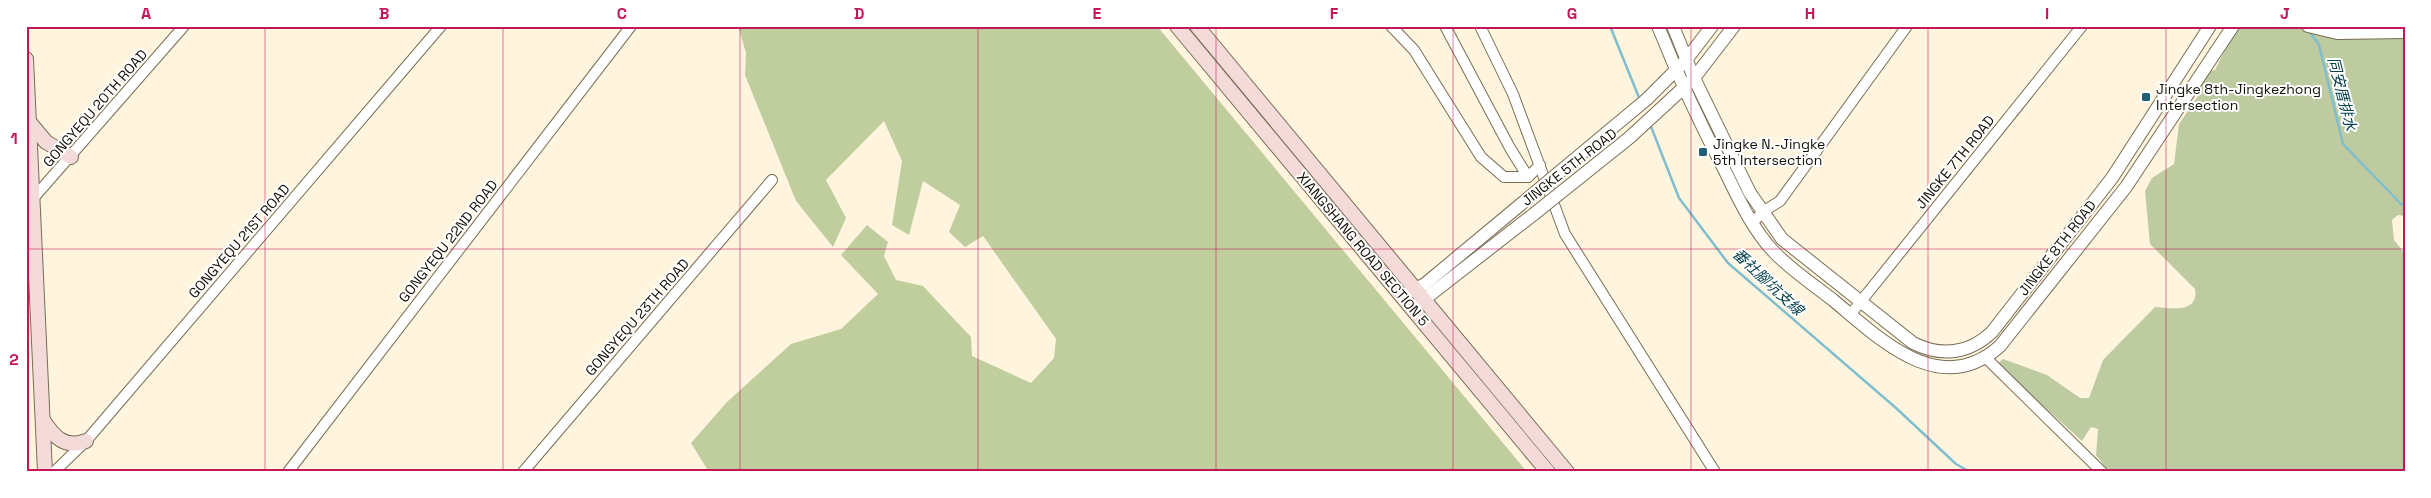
<svg xmlns="http://www.w3.org/2000/svg" width="2431" height="498" font-family="'Space Grotesk','Noto Sans TC',sans-serif">
<rect width="100%" height="100%" fill="#fff5df"/>
<path fill="#becaa0" d="M2237,26H2306L2405,34V216L2398,215L2392,220L2394,240L2405,254V472H2109L2096,455L2098,429L2091,427L2082,441L1997,364L2003,359L2047,375L2080,398H2089L2103,360L2155,307C2170,308 2199,314 2195,289L2150,244L2145,191L2152,178L2174,164L2179,124L2198,96L2189,88L2201,72L2215,70Z"/>
<path fill="#c0cd9d" d="M738,26H1157L1527,472H709L691,443L727,402L791,344L841,329L878,294L841,255L867,225L888,242L884,256L896,280L923,286L971,337L972,356L1031,383L1054,358L1056,339L983,236L965,247L949,232L960,205L923,181L909,235L892,225L902,161L884,121L826,180L846,218L833,247L796,201L745,75L746,53Z"/>
<g fill="none" stroke-linecap="round" stroke-linejoin="round">
<g stroke="#80becd" stroke-width="2.5">
<path d="M1610,26L1640,100"/>
<path d="M2309,31L2319,45L2343,144L2401,204H2405"/>
<path d="M1650,124L1679,198L1728,263L1896,408L1956,464L1970,472"/>
</g>
<g stroke="#786d54" stroke-width="12">
<g id="minor">
<path d="M1391,26L1414,50L1481,157L1504,177H1528L1540,165"/>
<path d="M1445,26L1510,148L1528,177"/>
<path d="M1480,26L1513,94L1565,234L1715,472"/>
<path d="M30,202L184,26"/>
<path d="M1753,222L1764,211L1780,201L1907,26"/>
<path d="M1850,315L2082,26"/>
<path d="M1986,358L2102,472"/>
<path d="M54,472L86,441L441,26"/>
<path d="M288,472L631,26"/>
<path d="M523,472L772,180"/>
</g>
</g>
<g stroke="#786d54" stroke-width="14">
<g id="tertiary">
<path d="M1658,26C1678,76 1700,124 1725,171C1738,198 1753,230 1774,252C1791,270 1814,285 1833,300C1880,339 1940,400 2000,346L2126,187L2233,26"/>
<path d="M1673,26L1694,78L1750,193L1782,239L1913,343C1941,357 1969,354 1992,332L2112,178L2210,26"/>
<path d="M2308,26L2337,33L2405,32"/>
<path d="M1647,99L1686,60L1712,26"/>
<path d="M1666,104L1694,78L1734,26"/>
<path d="M1408,293L1425,284L1520,205"/>
<path d="M1417,305L1534,214"/>
</g>
</g>
<g stroke="#786d54" stroke-width="16">
<g id="secondary">
<path d="M1177,26L1548,472"/>
<path d="M1197,26L1567,472"/>
<path d="M26,59L45,472"/>
<path d="M30,123L46,142L71,157"/>
<path d="M43,420C54,437 65,449 86,441"/>
</g>
</g>
<use href="#minor" stroke="#fff" stroke-width="10"/>
<use href="#tertiary" stroke="#fff" stroke-width="12"/>
<use href="#secondary" stroke="#f4dad8" stroke-width="14"/>
<g stroke="#786d54" stroke-width="14" stroke-linecap="butt">
<g id="tertiary-bridge">
<path d="M1520,205L1647,99"/>
<path d="M1534,214L1629,138L1666,104"/>
</g>
</g>
<use href="#tertiary-bridge" stroke="#fff" stroke-width="12"/>
</g>
<path fill="none" stroke="#c2185b" stroke-width="1" stroke-opacity="0.55" d="M265,26V472M503,26V472M740,26V472M978,26V472M1216,26V472M1453,26V472M1691,26V472M1928,26V472M2166,26V472M26,249H2405"/>
<g fill="#205f75" stroke="#fff" stroke-width="2">
<rect x="2141" y="92" width="10" height="10" rx="2.5"/>
<rect x="1698" y="147" width="10" height="10" rx="2.5"/>
</g>
<g text-anchor="middle" stroke-width="4" stroke-linejoin="round" paint-order="stroke">
<g font-size="14" fill="#130f06" stroke="#fff" text-anchor="start">
<text x="2156" y="94">Jingke 8th-Jingkezhong<tspan x="2156" dy="16">Intersection</tspan></text>
<text x="1713" y="149">Jingke N.-Jingke<tspan x="1713" dy="16">5th Intersection</tspan></text>
</g>
<g font-size="14" fill="#130f06" stroke="#fff">
<text transform="translate(95 108) rotate(-49)" y="5">GONGYEQU 20TH ROAD</text>
<text transform="translate(1955 162) rotate(-51)" y="5">JINGKE 7TH ROAD</text>
<text transform="translate(1569 167) rotate(-38)" y="5">JINGKE 5TH ROAD</text>
<text transform="translate(239 241) rotate(-49)" y="5">GONGYEQU 21ST ROAD</text>
<text transform="translate(448 241) rotate(-52)" y="5">GONGYEQU 22ND ROAD</text>
<text transform="translate(2057 248) rotate(-52)" y="5">JINGKE 8TH ROAD</text>
<text transform="translate(1363 249) rotate(50)" y="5">XIANGSHANG ROAD SECTION 5</text>
<text transform="translate(637 317) rotate(-49)" y="5">GONGYEQU 23TH ROAD</text>
</g>
<g font-size="15" font-style="italic" fill="#07414d" stroke="#fff">
<text transform="translate(2342 94) rotate(76)" y="5">同安厝排水</text>
<text transform="translate(1768 282) rotate(43)" y="5">番社腳坑支線</text>
</g>
</g>
<rect width="2431" height="498" fill="none" stroke="#ffffff" stroke-width="55"/>
<rect x="28" y="28" width="2376" height="442" fill="none" stroke="#c2185b" stroke-width="2"/>
<g font-size="16" text-anchor="middle" font-weight="bold" fill="#c2185b">
<text x="146" y="19">A</text>
<text x="384" y="19">B</text>
<text x="622" y="19">C</text>
<text x="859" y="19">D</text>
<text x="1097" y="19">E</text>
<text x="1334" y="19">F</text>
<text x="1572" y="19">G</text>
<text x="1810" y="19">H</text>
<text x="2047" y="19">I</text>
<text x="2285" y="19">J</text>
<text x="14" y="144">1</text>
<text x="14" y="365">2</text>
</g>
</svg>
